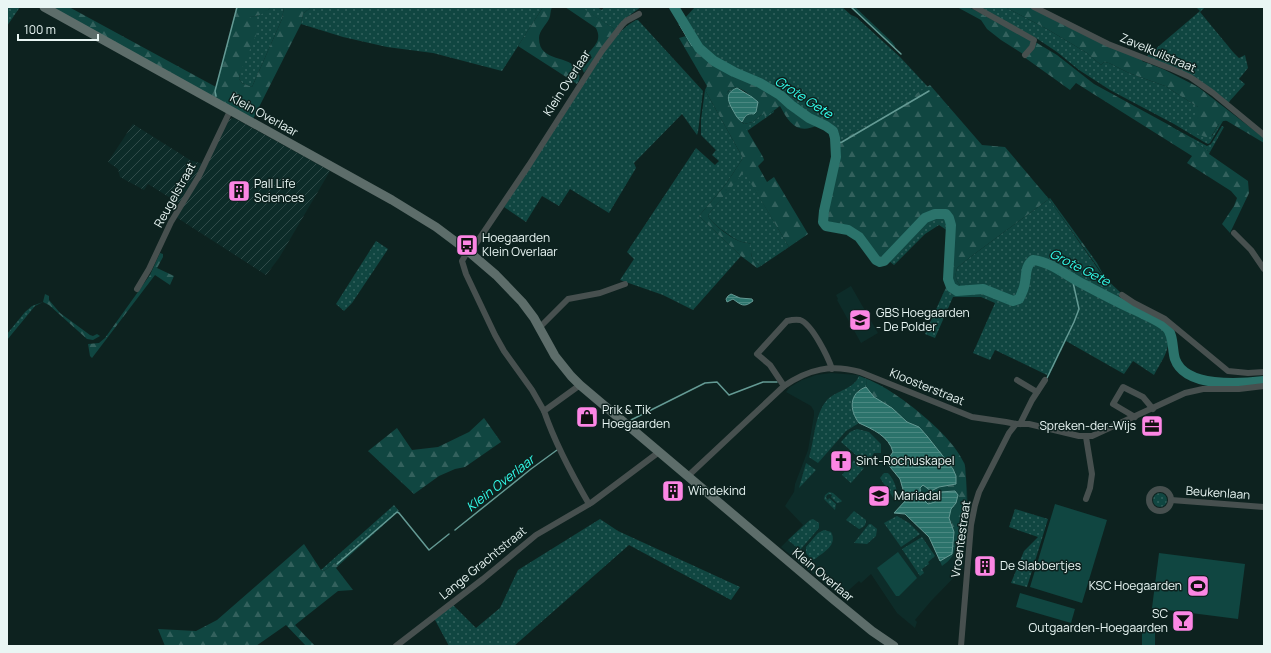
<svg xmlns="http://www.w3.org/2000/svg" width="1271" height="653" font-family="Manrope,sans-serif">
<defs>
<pattern id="industrial-furrows" width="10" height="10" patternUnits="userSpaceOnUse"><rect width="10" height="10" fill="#0d2c29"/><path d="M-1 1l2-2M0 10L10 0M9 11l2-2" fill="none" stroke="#304b49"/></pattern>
<pattern id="grass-dots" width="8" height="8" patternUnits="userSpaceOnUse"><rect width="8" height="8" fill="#104641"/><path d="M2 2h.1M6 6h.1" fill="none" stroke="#33615d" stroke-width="1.8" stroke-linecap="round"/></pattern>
<pattern id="forest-firs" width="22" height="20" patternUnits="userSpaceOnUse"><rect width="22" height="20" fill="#104641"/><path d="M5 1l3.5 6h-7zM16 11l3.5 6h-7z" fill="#33615d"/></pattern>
<pattern id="water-rules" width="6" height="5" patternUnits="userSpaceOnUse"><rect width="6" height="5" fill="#2b736b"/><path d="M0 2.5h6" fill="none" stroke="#4a8881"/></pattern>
</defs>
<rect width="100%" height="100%" fill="#0d221f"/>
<g fill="#0d2c29">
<path d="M851,286L878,333L861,343L837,300L838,299L836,295Z"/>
<path d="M831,373L858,375L886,388L926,419L944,436L954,446L965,464L968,500L963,568L931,601L915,620L917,622L915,628L897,613L871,574L861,583L859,581L841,597L781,547L803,525L785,506L794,492L795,484L808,450L814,415V411L811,406L786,392L790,387L802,380L816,375Z"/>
</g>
<g fill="url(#industrial-furrows)">
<path d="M234,118L330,171L279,258L266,275L176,217L228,122L230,119Z"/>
<path d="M133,124L190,160L203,164L199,173L180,204L148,184L144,190L120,177L118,169L108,162Z"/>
</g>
<g fill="url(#grass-dots)">
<path d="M7,7H20L7,26Z"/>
<path d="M270,7H284L282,19L252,87L242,83L239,79L248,17L257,16L269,9Z"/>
<path d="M311,7H543L502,71L433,53L387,47L343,37L301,24L303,14Z"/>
<path d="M580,7H597L602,10L604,7H641L626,18L616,30Z"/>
<path d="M695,7H842L851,15L856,17L900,57L928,87L839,142L835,131L828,124L801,111L789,99L775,88L737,71L711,56L698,43L684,19Z"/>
<path d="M978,7H1005L1047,29L1087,53L1101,65L1104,62L1109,63L1129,73L1165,86L1198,107L1212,136L1220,122L1223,121L1210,143L1208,144L1204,142L1174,124L1110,90L1079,70L1057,52L1036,38Z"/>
<path d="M1196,7H1205L1200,12L1233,52L1239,58L1245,55L1248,68L1239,79L1245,84L1228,103L1203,83L1146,57L1200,11Z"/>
<path d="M636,20H638L703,91L698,132L697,135L682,114L634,163L636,168L609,213L570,189L559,206L542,196L526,222L504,207C532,163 559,119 589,75C602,56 614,32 636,20Z"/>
<path d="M734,87L737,88L734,89L740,121L744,124L753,122L762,114H764L765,116L774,111V112L747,131C741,123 724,107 726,96C726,92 731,89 734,87Z"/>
<path d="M705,90L743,158L726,184L699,216L741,256L693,310L663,295L620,280L634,259L627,252L696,148L715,165L719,161L712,155L716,150L701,135V120Z"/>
<path d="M1168,125L1207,146L1211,144L1222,126L1224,127L1210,152Z"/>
<path d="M744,171L789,247L761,266C750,259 751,256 751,244C747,242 743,243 739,241C731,237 709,222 708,215Z"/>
<path d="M1049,199L1103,276L1121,293L1117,299L1087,285L1047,261L1035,258L1029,260L1026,263C1023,274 1024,299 1010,299L983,287L958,288L960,285C955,280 955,275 957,268L969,258Z"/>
<path d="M939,215C946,218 947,223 948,231L939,225L925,234L894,265L889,261L925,223L931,218Z"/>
<path d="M376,241L388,249L352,303L344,311L336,304Z"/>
<path d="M1033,264H1039L1163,328C1176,343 1162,360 1154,375L1133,361L1124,374L1066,341L1049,376L995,350L990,360L973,353L995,303L981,297H953L935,338L925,334L947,285L955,294L979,291L1012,304L1020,302L1027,289L1030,266Z"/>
<path d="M43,302L35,306L7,340V334L25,312L32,306Z"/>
<path d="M859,376L867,379L866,387L858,390L856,419L859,423L846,431L818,463L809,457C815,439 814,415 827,400C837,390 853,390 859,376Z"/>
<path d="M857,429L869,432L881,444V453H874L865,466C860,466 858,464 856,459L857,456L841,442L850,432Z"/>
<path d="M854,460L857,465L864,468L851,483L842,475Z"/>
<path d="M806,463L816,470L799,488Z"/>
<path d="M884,473H888C895,480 899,493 896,502L880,478Z"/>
<path d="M829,492L833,493L842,501L841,502L837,503L831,497L832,495L830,494L827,495L826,498L828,500L829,498L836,504L835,510L824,499L825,495Z"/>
<circle cx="1160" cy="500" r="7"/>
<path d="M394,505L399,511L338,566L334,563L324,571L321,570Z"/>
<path d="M1015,509L1048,519L1027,587L1011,583L1024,551L1038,537L1009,527Z"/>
<path d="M854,511L866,520C866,525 864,527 859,529L846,520Z"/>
<path d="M897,516L909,523L920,534L901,547L884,523Z"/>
<path d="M600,519L618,531L740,587L731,600L629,545L514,646H449L434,618L452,604L476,628L500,608L518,570Z"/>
<path d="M813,519L819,523V528L800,550L788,540L810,520Z"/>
<path d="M869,524H871L877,529L876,536L867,544L854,543Z"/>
<path d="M824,530L831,532C838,545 824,552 815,559L812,560L806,553V547L818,533Z"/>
<path d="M922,537L935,556L928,562L929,564L922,569L924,573L920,576L902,549Z"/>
<path d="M798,556L805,557L813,566L809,570L796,559Z"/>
</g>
<g fill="url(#forest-firs)">
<path d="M52,7H69L216,87L237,7H270C266,15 256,16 249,17L256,20L257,33L240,73L239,79L242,83L252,87L282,19L284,7H311L303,14L301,24L253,119Z"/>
<path d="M543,7H552C550,11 551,15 549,19C546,25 539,31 539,38C539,64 571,53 578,72C580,76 580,80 577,84L518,46Z"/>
<path d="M565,7H581L616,30L584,73L581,66L582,64L585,66L592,57L588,54C595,45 602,40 596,28Z"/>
<path d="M850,7H855L892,42L895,46V48Z"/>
<path d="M957,7H969L1030,40L1032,43L1023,54L1001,40L987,29L981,20Z"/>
<path d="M1005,7H1031L1142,60V61L1163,69L1198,87L1264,138V143L1227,121C1215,119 1217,138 1206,137C1200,136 1194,131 1189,128L1198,107L1165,86L1129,73L1109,63L1104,62L1101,65L1087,53L1047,29Z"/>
<path d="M686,36L700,55L734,76L776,95L794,113L818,125C797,135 789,123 780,106L765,117L764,114H762L753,122L744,124L742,122C745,115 749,113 756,112L757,105C752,96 745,89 734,87L728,91L726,96C728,110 739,119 747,130C752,139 758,148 763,157L764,160L758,166L767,182L774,177L808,234L789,247L744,172L708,215C709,222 731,238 739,241C743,243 747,242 751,244C751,256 750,259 761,266L757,268L741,256L699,216L726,184L743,158L705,90L707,86L679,38Z"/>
<path d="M1035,43H1037L1057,55L1094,84L1169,125L1210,152L1209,154L1248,181L1249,193L1230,233L1222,224L1234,206L1237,198L1231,191L1187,163L1192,156L1076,83L1070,90L1024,57Z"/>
<path d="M930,85L982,145L1005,147L1049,199L1050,198L1097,263L1104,276L1049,199L969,258L957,268C955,275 955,280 960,285L958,288L953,285L951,279L955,226C951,209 938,207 925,215L885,257L878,256L861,233L850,228L826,222C831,195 838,170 839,142Z"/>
<path d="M160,253L163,254V257L157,268L174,276L170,285L155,275L92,358L90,356L88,344L99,343L105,338L150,275Z"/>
<path d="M45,294L49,296V300L60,313L90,335L93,336L97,334L100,336L93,340L87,339L49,305L43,302Z"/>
<path d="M867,379C895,390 951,433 964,463C966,467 965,473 966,478C967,498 967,516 965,536L956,542C954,555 953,558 942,566L940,561L952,553V523L949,518L951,509L956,503L955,491L940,492L935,502L928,504L921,498L920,488L923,485L932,491L939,487L956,484V476L953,469L919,427L907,422L892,408L879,401L874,397L866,387Z"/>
<path d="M484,418L501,442L465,467L455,469L439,476L414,494L368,451L397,428L412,450L438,447L469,432Z"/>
<path d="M304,544L321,570L324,571L334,563L338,566L336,568L353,590L338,591L295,625L315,646H306L286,625L256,646H165L158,629L196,631L217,620Z"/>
</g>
<g fill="#104641">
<path d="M1055,504L1107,520L1082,603L1030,587Z"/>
<path d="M898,552L917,578L899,596H896L877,568Z"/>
<path d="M1159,553L1245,564L1238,619L1152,608Z"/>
<path d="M1020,593L1075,609L1071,623L1016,607Z"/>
<path d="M1155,627V646H1142V628Z"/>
</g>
<g fill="url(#water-rules)" stroke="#649a94">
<path d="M684,19L698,43L692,46L679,24L681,23L680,22Z"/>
<path d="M737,88L752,97L758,102L756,112L754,114C747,113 745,116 742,122C738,119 736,116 734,112C728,102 724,93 737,88Z"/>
<path d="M731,294L740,298L752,299L753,301C744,308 741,305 733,299L727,302L726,299L728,296Z"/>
<path d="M866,387L874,397L892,408L907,422L919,427L927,436L953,469L956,476V484L939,487L931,491L923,485L920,488L921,497L928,504L935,502L934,494L940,492L955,491L958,495L956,503L951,509L949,518L954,532L952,554L940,561L929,537L905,514L894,513L906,500L900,479L886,462L893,452C889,436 872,429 859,423C849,410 849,393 866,387Z"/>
</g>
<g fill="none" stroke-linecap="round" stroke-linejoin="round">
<g stroke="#649a94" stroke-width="1.5">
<path d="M851,7L901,54"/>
<path d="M216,96L215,91L237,7"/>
<path d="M835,144L842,142L929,91"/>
<path d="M1047,378L1074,322L1079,309L1072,278"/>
<path d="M631,420L705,383L717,382L729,395L763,382H777"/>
<path d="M455,530L531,469L557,450"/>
<path d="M337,564L397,512L399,513L429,550L449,534"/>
</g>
<path stroke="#2b736b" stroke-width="10" d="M674,7L699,48L714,61L734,72L760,83L780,95L791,105L809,118L826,126L833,131L835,138L836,157L824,211L823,222L826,226L848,230L859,237L876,260L880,262L884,261L925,218L935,214H946L949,218L951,225L948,279L951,287L957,291L983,289L1013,301L1019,299C1021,295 1023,291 1024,287C1027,277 1024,267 1033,260C1052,262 1068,277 1085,285C1102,294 1119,303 1137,311C1146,316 1158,320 1166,327C1174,334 1172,350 1175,359C1185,388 1240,384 1264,381"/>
<g stroke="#47504f" stroke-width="6">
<path d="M975,7L1034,40L1032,47L1025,55"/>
<path d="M1034,7L1108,44L1172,69L1190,77L1213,93L1264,135"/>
<path d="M1234,233L1251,250L1264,269"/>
<path d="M137,289L149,269L171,222L199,176L230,111"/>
<path d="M1122,295L1134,303L1165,319L1228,371L1248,373L1264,372"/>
<path d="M539,328L568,299L600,293L625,284"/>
<path d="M1017,380L1037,392"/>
<path d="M580,385L544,411C555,443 572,475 589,504"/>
<path d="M784,386L770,365L757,354L787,321C791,320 795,319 800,320C812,324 828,357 832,369"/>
<path d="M544,411L532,390L504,351L495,335L466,274L462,261L468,251L473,248L529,165L602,51L622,25L626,21L639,14"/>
<path d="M1135,417L1113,404L1123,387L1143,397L1153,409"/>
<path d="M1020,424L1032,400L1045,380"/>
<path d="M688,476L784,386C809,369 831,364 860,372L972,417L1006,422L1016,424H1029L1079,436H1092L1185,393L1203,389H1239L1264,386"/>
<circle cx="1160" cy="500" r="11"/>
<path d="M1086,499L1090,488L1092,474L1086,437"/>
<path d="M1171,500L1264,507"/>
<path d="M396,646L483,579L536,535L591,503L659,452"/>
<path d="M961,646L971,525L975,505L979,492L1009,433L1016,424"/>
</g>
<path stroke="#5d6d6a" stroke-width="9" d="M44,7L392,200L436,227L468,251L496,275L522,302L534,318L555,356L571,376L580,385L833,599L872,631L894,646"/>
</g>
<defs>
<g id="building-square" transform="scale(1.15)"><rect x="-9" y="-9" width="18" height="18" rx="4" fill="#fc86e4" stroke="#0d221f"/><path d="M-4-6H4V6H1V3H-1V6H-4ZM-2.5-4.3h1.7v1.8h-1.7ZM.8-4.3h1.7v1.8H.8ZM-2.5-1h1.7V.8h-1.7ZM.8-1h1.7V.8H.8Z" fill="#111"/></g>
<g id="bus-square" transform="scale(1.15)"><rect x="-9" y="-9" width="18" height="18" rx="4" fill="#fc86e4" stroke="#0d221f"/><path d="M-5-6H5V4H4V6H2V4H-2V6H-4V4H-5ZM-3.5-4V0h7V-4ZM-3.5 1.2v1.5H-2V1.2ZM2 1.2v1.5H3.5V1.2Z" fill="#111"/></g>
<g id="school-square" transform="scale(1.15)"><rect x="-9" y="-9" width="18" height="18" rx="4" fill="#fc86e4" stroke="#0d221f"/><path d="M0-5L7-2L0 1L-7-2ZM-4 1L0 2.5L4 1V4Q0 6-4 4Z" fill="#111"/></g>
<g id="shop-square" transform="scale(1.15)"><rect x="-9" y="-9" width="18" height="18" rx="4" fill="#fc86e4" stroke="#0d221f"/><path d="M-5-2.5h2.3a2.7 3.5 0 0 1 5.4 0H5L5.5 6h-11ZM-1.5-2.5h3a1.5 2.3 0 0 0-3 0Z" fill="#111"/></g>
<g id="office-square" transform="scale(1.15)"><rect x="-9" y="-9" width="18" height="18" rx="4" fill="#fc86e4" stroke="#0d221f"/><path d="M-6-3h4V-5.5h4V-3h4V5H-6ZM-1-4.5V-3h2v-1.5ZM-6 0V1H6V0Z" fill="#111"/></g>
<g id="church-square" transform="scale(1.15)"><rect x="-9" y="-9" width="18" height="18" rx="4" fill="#fc86e4" stroke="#0d221f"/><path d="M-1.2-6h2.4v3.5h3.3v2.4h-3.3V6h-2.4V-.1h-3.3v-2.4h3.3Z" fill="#111"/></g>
<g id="stadium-square" transform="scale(1.15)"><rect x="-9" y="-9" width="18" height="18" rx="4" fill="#fc86e4" stroke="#0d221f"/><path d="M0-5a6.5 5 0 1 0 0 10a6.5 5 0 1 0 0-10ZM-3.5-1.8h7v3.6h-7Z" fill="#111"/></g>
<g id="bar-square" transform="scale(1.15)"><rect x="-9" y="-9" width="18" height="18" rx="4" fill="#fc86e4" stroke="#0d221f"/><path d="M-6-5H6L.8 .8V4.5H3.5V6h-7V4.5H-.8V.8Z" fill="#111"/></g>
</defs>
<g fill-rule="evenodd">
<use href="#building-square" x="239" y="191"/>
<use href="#bus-square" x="467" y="245"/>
<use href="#school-square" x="860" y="320"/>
<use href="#shop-square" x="587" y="417"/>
<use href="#office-square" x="1152" y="426"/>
<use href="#church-square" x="841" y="461"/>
<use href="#building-square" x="673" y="491"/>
<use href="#school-square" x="879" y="496"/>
<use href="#building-square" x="985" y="566"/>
<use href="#stadium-square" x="1198" y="586"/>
<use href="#bar-square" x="1183" y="621"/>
</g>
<g text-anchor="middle" stroke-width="3" stroke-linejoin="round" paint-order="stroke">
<g font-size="12" fill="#e9f6f4" stroke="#0d221f">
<text transform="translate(1158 53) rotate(23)" y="4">Zavelkuilstraat</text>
<text transform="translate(567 83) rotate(-57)" y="4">Klein Overlaar</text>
<text transform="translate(264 115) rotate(29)" y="4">Klein Overlaar</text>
<text transform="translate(175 195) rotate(-61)" y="4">Reugelstraat</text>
<text transform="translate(927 387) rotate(22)" y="4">Kloosterstraat</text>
<text transform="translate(1218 493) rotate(4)" y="4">Beukenlaan</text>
<text transform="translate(961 539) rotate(-82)" y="4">Vroentestraat</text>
<text transform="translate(483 563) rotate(-39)" y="4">Lange Grachtstraat</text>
<text transform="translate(823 575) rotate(40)" y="4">Klein Overlaar</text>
</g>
<g font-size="12" fill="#e9f6f4" stroke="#0d221f" text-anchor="start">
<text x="254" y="188">Pall Life<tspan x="254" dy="14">Sciences</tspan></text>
<text x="482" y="242">Hoegaarden<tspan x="482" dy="14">Klein Overlaar</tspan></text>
<text x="876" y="317">GBS Hoegaarden<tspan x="876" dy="14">- De Polder</tspan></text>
<text x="602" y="414">Prik &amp; Tik<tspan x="602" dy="14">Hoegaarden</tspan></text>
<text x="1136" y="430" text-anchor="end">Spreken-der-Wijs</text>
<text x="856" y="465">Sint-Rochuskapel</text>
<text x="688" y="495">Windekind</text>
<text x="894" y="500">Mariadal</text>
<text x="1000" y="570">De Slabbertjes</text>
<text x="1182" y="590" text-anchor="end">KSC Hoegaarden</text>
<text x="1168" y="618" text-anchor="end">SC<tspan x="1168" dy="14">Outgaarden-Hoegaarden</tspan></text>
</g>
<g font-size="13" font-style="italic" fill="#32fcea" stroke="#0d221f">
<text transform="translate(804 97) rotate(33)" y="5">Grote Gete</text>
<text transform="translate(1080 267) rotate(27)" y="5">Grote Gete</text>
<text transform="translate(500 483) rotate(-38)" y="5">Klein Overlaar</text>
</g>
</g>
<rect width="1271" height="653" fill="none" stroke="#e9f6f4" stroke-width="16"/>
<path d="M18 34v6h80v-6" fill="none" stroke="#e9f6f4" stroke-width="2"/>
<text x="24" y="34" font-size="12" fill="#e9f6f4" stroke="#0d221f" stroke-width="3" paint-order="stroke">100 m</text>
</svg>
